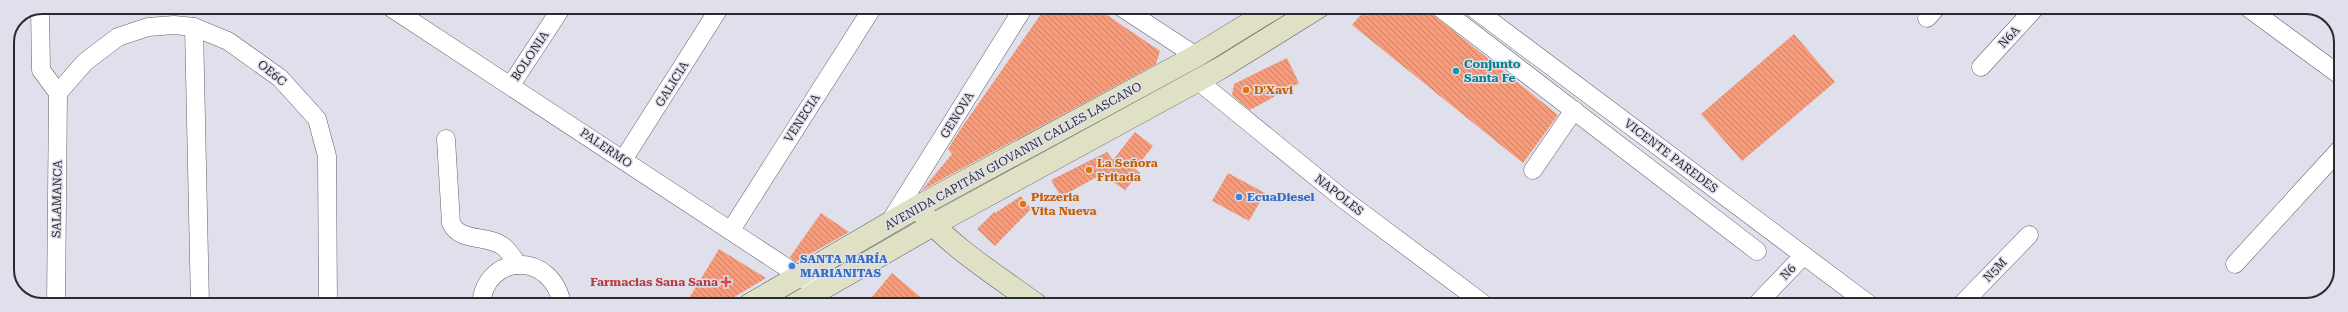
<svg xmlns="http://www.w3.org/2000/svg" width="2348" height="312" font-family="'Roboto Serif',serif">
<defs>
<pattern id="building-back-hatch" width="6" height="6" patternUnits="userSpaceOnUse"><rect width="6" height="6" fill="#f99b79"/><path d="M-1 5l2 2M0 0l6 6M5-1l2 2" fill="none" stroke="#ca7f64"/></pattern>
</defs>
<rect width="100%" height="100%" fill="#dfe0eb"/>
<g fill="url(#building-back-hatch)">
<path d="M1046,7H1095L1160,51L1156,64L922,190L952,154L948,149L962,127Z"/>
<path d="M1375,7H1424L1558,115L1523,163L1352,25L1363,12L1367,16Z"/>
<path d="M1794,34L1835,82L1742,161L1701,114Z"/>
<path d="M1287,58L1299,83L1250,110L1232,95L1234,84Z"/>
<path d="M1135,132L1153,146L1135,169L1140,173L1125,190L1102,174L1061,197L1051,180L1107,152L1113,160Z"/>
<path d="M1228,173L1265,193L1249,221L1212,201Z"/>
<path d="M1021,196L1031,209L995,246L977,229L994,212L995,213Z"/>
<path d="M821,213L849,232L796,262L790,257Z"/>
<path d="M719,249L766,278L721,305H685Z"/>
<path d="M892,273L930,305H880L871,298Z"/>
</g>
<g fill="none" stroke-linecap="round" stroke-linejoin="round">
<g stroke="#61636c" stroke-width="19">
<g id="street">
<path d="M390,7L810,283"/>
<path d="M1121,7L1196,56"/>
<path d="M1439,7L1757,251"/>
<path d="M1472,7L1870,305"/>
<path d="M2247,7L2341,76"/>
<path d="M40,8L41,70L58,93"/>
<path d="M1927,18L1937,7"/>
<path d="M194,27L200,305"/>
<path d="M1981,67L2036,7"/>
<path d="M1197,80L1342,198L1485,305"/>
<path d="M511,85L562,7"/>
<path d="M58,93L85,62L118,37L148,27L174,25L194,27L228,41L280,78L317,119L327,156L328,305"/>
<path d="M446,139L451,223C460,243 488,234 504,247C509,251 514,259 518,265"/>
<path d="M623,160L720,7"/>
<path d="M1533,170L1574,110"/>
<path d="M889,223L1024,7"/>
<path d="M731,230L873,7"/>
<path d="M2235,264L2341,148"/>
<path d="M56,305L58,93"/>
<path d="M481,305C485,252 553,251 562,305"/>
<path d="M1756,305L1803,256"/>
<path d="M1961,305L2029,235"/>
</g>
</g>
<g stroke="#61636c" stroke-width="23">
<g id="secondary">
<path d="M924,215C956,251 999,277 1037,305"/>
<path d="M749,305L917,207L1196,56L1276,7"/>
<path d="M794,305L933,225L1219,69L1319,7"/>
</g>
</g>
<use href="#street" stroke="#fff" stroke-width="18"/>
<use href="#secondary" stroke="#e0e0c4" stroke-width="22"/>
</g>
<circle fill="#0f9aa8" stroke="#dfe0eb" stroke-width="1.5" cx="1456" cy="71" r="4"/>
<g fill="#e8710a" stroke="#dfe0eb" stroke-width="1.5">
<circle cx="1246" cy="90" r="4"/>
<circle cx="1089" cy="170" r="4"/>
<circle cx="1023" cy="204" r="4"/>
</g>
<g fill="#3f7fe0" stroke="#dfe0eb" stroke-width="1.5">
<circle cx="1239" cy="197" r="4"/>
<circle cx="792" cy="266" r="4"/>
</g>
<path fill="#e0444e" stroke="#dfe0eb" stroke-width="1.5" d="M724 276h4v4h4v4h-4v4h-4v-4h-4v-4h4z"/>
<g text-anchor="middle" stroke-width="3" stroke-linejoin="round" paint-order="stroke">
<g font-size="12" fill="#292a2e" stroke="#dfe0eb">
<text transform="translate(2009 37) rotate(-47)" y="4">N6A</text>
<text transform="translate(530 56) rotate(-56)" y="4">BOLONIA</text>
<text transform="translate(272 73) rotate(39)" y="4">OE6C</text>
<text transform="translate(672 84) rotate(-58)" y="4">GALICIA</text>
<text transform="translate(957 115) rotate(-58)" y="4">GENOVA</text>
<text transform="translate(802 118) rotate(-57)" y="4">VENECIA</text>
<text transform="translate(606 148) rotate(34)" y="4">PALERMO</text>
<text transform="translate(1013 156) rotate(-29)" y="4">AVENIDA CAPITÁN GIOVANNI CALLES LASCANO</text>
<text transform="translate(1671 156) rotate(37)" y="4">VICENTE PAREDES</text>
<text transform="translate(1339 195) rotate(38)" y="4">NAPOLES</text>
<text transform="translate(57 199) rotate(-89)" y="4">SALAMANCA</text>
<text transform="translate(1995 270) rotate(-46)" y="4">N5M</text>
<text transform="translate(1788 272) rotate(-46)" y="4">N6</text>
</g>
<g font-size="12" font-weight="bold" fill="#0d838f" stroke="#dfe0eb" text-anchor="start">
<text x="1464" y="68">Conjunto<tspan x="1464" dy="14">Santa Fe</tspan></text>
</g>
<g font-size="12" font-weight="bold" fill="#c56008" stroke="#dfe0eb" text-anchor="start">
<text x="1254" y="94">D'Xavi</text>
<text x="1097" y="167">La Señora<tspan x="1097" dy="14">Fritada</tspan></text>
<text x="1031" y="201">Pizzeria<tspan x="1031" dy="14">Vita Nueva</tspan></text>
</g>
<g font-size="12" font-weight="bold" fill="#366cbe" stroke="#dfe0eb" text-anchor="start">
<text x="1247" y="201">EcuaDiesel</text>
<text x="800" y="263">SANTA MARÍA<tspan x="800" dy="14">MARIANITAS</tspan></text>
</g>
<g font-size="12" font-weight="bold" fill="#be3a42" stroke="#dfe0eb" text-anchor="end">
<text x="718" y="286">Farmacias Sana Sana</text>
</g>
</g>
<path d="M0 0H2348V312H0ZM42 14H2306A28 28 0 0 1 2334 42V270A28 28 0 0 1 2306 298H42A28 28 0 0 1 14 270V42A28 28 0 0 1 42 14Z" fill="#dfe0eb" fill-rule="evenodd"/>
<path fill="none" stroke="#292a2e" stroke-width="2" d="M42 14H2306A28 28 0 0 1 2334 42V270A28 28 0 0 1 2306 298H42A28 28 0 0 1 14 270V42A28 28 0 0 1 42 14Z"/>
</svg>
